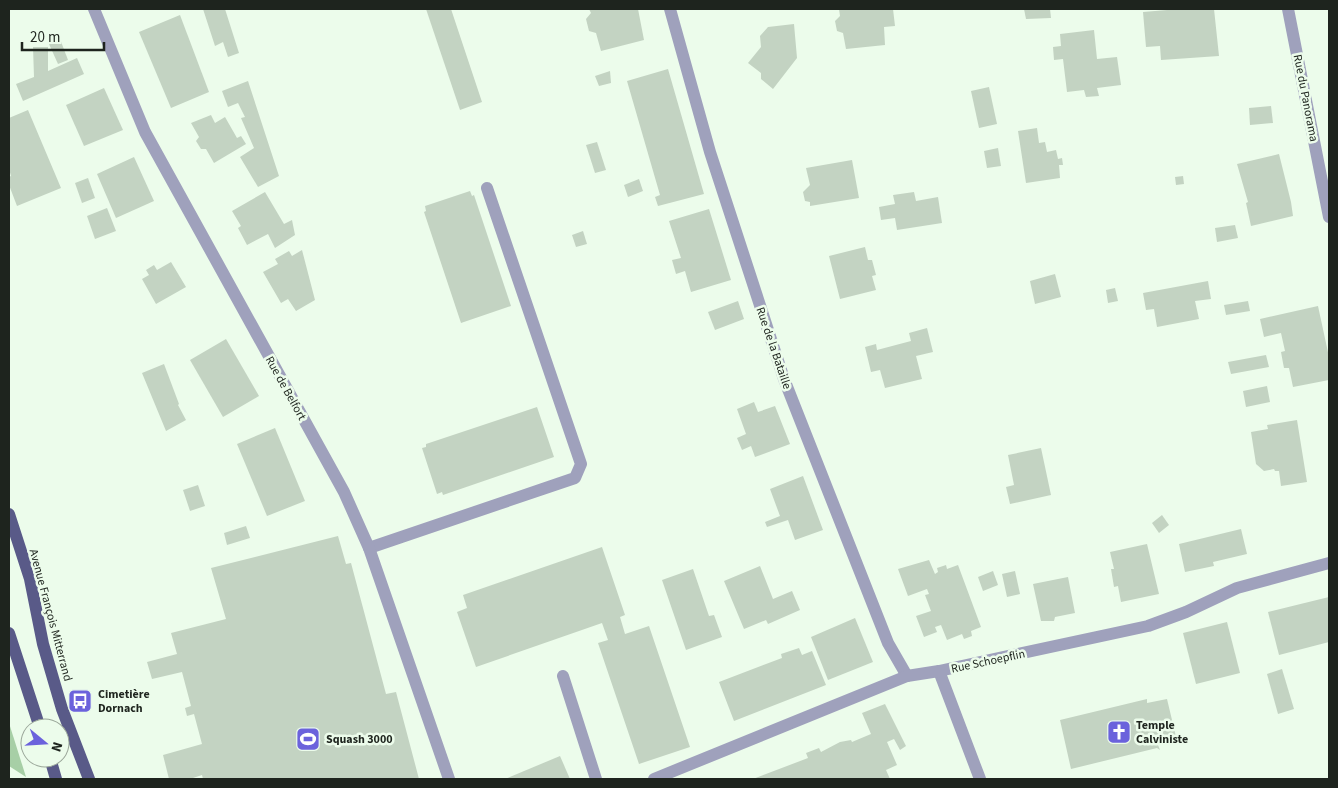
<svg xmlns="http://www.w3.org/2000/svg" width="1338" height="788" font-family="'Source Sans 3',sans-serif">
<rect width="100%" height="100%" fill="#ecfceb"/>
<path fill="#a7cfa6" d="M9,723L26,777L9,766Z"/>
<g fill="#c3d3c2">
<path d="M203,9H225L239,53L228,57L223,42L215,46Z"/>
<path d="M426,9H451L482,102L460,110Z"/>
<path d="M589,9H638L644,40L601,51L596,33L589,31L586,19L591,13Z"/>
<path d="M839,9H893L895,26L884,27L885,45L846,49L843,33L837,31L835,21L840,16Z"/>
<path d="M1024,9H1050L1051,18L1026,19Z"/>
<path d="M1179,9H1214L1219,56L1161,60L1160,46L1146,47L1143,12Z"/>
<path d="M180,15L209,92L171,108L139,32Z"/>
<path d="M794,24L797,58L773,89L761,79V73L748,63L761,47L760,36L768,27Z"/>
<path d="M1094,30L1097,59L1117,57L1121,85L1097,88L1099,96L1086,97L1084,90L1067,92L1063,59L1054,60L1053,47L1061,46L1060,34Z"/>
<path d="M60,39L68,60L58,64L49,44Z"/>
<path d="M33,47H48V71L77,58L84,74L23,101L16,84L34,77Z"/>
<path d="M668,69L704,194L658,206L655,197L660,195L627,81Z"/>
<path d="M610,71L611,83L599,86L595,76Z"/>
<path d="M248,81L279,176L258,187L240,157L254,148L241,118L245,117L238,103L228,107L222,91Z"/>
<path d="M989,87L997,124L979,128L971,91Z"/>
<path d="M104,88L123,130L84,146L66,105Z"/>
<path d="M1271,106L1273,123L1250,125L1249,108Z"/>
<path d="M28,110L61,188L17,206L9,185V177L11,176L9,169V118Z"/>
<path d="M211,115L215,123L225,117L237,138L241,136L246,144L214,163L206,149H201L196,141L199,137L191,123Z"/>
<path d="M1037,128L1039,143L1045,142L1047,152L1056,150L1058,159L1062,158L1063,165H1059L1060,178L1026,183L1018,131Z"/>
<path d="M597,142L606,170L595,173L586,145Z"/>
<path d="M998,148L1001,166L987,168L984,151Z"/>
<path d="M1279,154L1291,202L1293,216L1251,226L1246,203L1248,202L1237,164Z"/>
<path d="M134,157L154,201L116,218L97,174Z"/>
<path d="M852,160L859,198L810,206V202L805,201L803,192L810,185L806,168Z"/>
<path d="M1183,176L1184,184L1176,185L1175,177Z"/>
<path d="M88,178L95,198L82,203L75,183Z"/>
<path d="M639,179L643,191L628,197L624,185Z"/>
<path d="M470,191L472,196L474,195L511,306L461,323L424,212L426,211L425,206Z"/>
<path d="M265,192L284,224L292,220L295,235L275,248L268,234L247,245L238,228L241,226L232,211Z"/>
<path d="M914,192L916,201L938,197L942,223L897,230L895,218L881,220L879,207L895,204L893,195Z"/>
<path d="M107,208L116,231L95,239L87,216Z"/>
<path d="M709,209L731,280L691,292L685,271L676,274L672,260L681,258L669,221Z"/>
<path d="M1235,225L1238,238L1217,242L1215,228Z"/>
<path d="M583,231L587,244L576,247L572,235Z"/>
<path d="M865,247L868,260H872L876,275L872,276L876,290L840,299L829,256Z"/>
<path d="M302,250L315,300L296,311L288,299L281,303L263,272L278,264L275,259L289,251L292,256Z"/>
<path d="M171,262L186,287L156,304L142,279L149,275L146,270L154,265L157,270Z"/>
<path d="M1055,274L1061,297L1035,304L1030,281Z"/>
<path d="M1208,281L1211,299L1195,301L1199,319L1157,327L1154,309L1146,310L1143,293Z"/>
<path d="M1115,288L1118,301L1108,303L1106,290Z"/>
<path d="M738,301L744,319L715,330L708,312Z"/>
<path d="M1248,301L1250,311L1226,315L1224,305Z"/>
<path d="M1318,306L1329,357V380L1293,387L1289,368H1284L1283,363L1281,352L1285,351L1281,333L1264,337L1260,319Z"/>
<path d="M927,328L933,352L916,356L922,379L885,388L880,370L871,372L865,347L876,344L877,350L911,341L909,333Z"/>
<path d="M226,339L259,396L223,417L190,360Z"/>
<path d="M1266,355L1269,367L1231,374L1228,362Z"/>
<path d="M164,364L179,404L178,405L186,420L166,431L142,373Z"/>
<path d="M1267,386L1270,402L1246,407L1243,391Z"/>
<path d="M754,402L758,412L775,406L790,444L755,457L751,446L742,450L737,438L746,434L737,409Z"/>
<path d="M537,407L554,457L443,495L442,492L437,494L422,448L426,447V444Z"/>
<path d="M1297,420L1307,482L1281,486L1279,471H1275L1274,469L1264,471L1256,464L1251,432L1268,429L1267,425Z"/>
<path d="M275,428L305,501L267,516L237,444Z"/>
<path d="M1041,448L1051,495L1010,504L1006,487L1014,485L1008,455Z"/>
<path d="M803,476L823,530L795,540L788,520L767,527L765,522L780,516L770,489Z"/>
<path d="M198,485L205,506L190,511L183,490Z"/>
<path d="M1162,515L1169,525L1159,533L1152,523Z"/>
<path d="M246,526L250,538L227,545L224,533Z"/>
<path d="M1241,529L1247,554L1213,562L1214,566L1185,572L1179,544Z"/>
<path d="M338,536L346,564L351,563L386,694L396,692L419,779H203L202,775L190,779H169L163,755L202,744L194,714L187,716L185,708L191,706L182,672L152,679L147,662L177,654L171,633L226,619L211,568Z"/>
<path d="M1147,544L1159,594L1121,602L1118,586L1114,587L1111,569H1114L1110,552Z"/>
<path d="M602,547L625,615L620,617L625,634L649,626L690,747L639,764L598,643L608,640L602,623L476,667L457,612L467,608L463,595Z"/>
<path d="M929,560L935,574L938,572L937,568L946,565L947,569L958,565L981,627L971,631L972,636L964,639L962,634L947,640L941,625L935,627L937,632L924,637L916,616L931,611L925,595L929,594L927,589L908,596L898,569Z"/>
<path d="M760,566L773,599L792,591L800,610L768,624L766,620L744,629L724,581Z"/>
<path d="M693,569L709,616L714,615L722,637L686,650L662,580Z"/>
<path d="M993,571L998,585L983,591L978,577Z"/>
<path d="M1015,571L1020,594L1007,597L1002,574Z"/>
<path d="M1068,577L1075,613L1055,617L1054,621H1041L1033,584Z"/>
<path d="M1329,597V642L1279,655L1268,612Z"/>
<path d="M855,618L873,662L828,680L811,637Z"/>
<path d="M1227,622L1240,673L1196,684L1183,633Z"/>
<path d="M799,648L802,655L812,651L826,685L734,721L719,682L782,658L781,654Z"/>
<path d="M1282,669L1294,709L1278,714L1267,674Z"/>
<path d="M1147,699V703L1167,699L1177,741L1158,745L1160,750L1157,748L1071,769L1060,720Z"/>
<path d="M885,704L906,746L900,750L894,739L887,742L897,765L886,770L890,779H753L808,758L806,753L819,748L821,752L840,742L851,740L852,742L871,734L862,713Z"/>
<path d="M560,756L570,779H505Z"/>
</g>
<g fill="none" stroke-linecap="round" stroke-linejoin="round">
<g stroke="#9fa1bc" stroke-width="12">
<path d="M369,548L575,478L581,464L487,188"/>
<path d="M563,676L596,779"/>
</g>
<g stroke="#9fa1bc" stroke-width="12">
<path d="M94,9L145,132L344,492L369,548L449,779"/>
<path d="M670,9L710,152L784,379L888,643L907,676"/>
<path d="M1288,9L1329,217"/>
<path d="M939,671L980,779"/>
<path d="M654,779L907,676L939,671L1148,626L1186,612L1237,588L1329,563"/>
</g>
<g stroke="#595a88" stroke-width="12">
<path d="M9,514L30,579L43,644L62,709L89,779"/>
<path d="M9,633L40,728"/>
<path d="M50,758L56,779"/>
</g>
</g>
<defs>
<g id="bus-square" transform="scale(1.25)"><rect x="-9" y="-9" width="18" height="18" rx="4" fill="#6b62dc" stroke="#ecfceb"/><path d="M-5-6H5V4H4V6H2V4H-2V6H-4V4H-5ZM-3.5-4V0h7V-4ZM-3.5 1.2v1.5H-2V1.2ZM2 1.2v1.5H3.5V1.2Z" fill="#fff"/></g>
<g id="church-square" transform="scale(1.25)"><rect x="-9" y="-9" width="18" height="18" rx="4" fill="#6b62dc" stroke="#ecfceb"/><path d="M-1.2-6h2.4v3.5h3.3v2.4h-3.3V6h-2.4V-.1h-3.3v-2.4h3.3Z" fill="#fff"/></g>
<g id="stadium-square" transform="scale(1.25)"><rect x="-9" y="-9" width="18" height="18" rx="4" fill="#6b62dc" stroke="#ecfceb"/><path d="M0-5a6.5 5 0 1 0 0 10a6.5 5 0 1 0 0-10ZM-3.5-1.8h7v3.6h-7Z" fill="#fff"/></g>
</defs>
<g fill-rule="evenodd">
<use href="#bus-square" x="80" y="701"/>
<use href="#church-square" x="1119" y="732"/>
<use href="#stadium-square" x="308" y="739"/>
</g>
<g text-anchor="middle" stroke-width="5" stroke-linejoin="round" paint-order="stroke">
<g font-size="12" fill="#1e241e" stroke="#ecfceb">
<text transform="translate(1306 98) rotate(79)" y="4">Rue du Panorama</text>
<text transform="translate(774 348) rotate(71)" y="4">Rue de la Bataille</text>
<text transform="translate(286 388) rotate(61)" y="4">Rue de Belfort</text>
<text transform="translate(51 615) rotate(75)" y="4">Avenue François Mitterrand</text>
<text transform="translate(988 661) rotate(-12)" y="4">Rue Schoepflin</text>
</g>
<g font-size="12" font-weight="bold" fill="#1e241e" stroke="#ecfceb" text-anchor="start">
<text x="98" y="698">Cimetière<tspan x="98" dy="14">Dornach</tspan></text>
<text x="1136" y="729">Temple<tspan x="1136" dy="14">Calviniste</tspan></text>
<text x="326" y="743">Squash 3000</text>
</g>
</g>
<rect width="1338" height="788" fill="none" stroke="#1e241e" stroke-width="20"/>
<g transform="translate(45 743) rotate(108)"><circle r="24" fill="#ecfceb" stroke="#9aa699"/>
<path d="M0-4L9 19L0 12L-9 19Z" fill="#6b62dc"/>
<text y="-8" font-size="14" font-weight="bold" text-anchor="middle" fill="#1e241e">N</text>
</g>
<path d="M22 42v8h82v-8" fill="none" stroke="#1e241e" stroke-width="2.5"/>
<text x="30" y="42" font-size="15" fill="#1e241e" stroke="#ecfceb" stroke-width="4" paint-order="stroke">20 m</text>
</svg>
